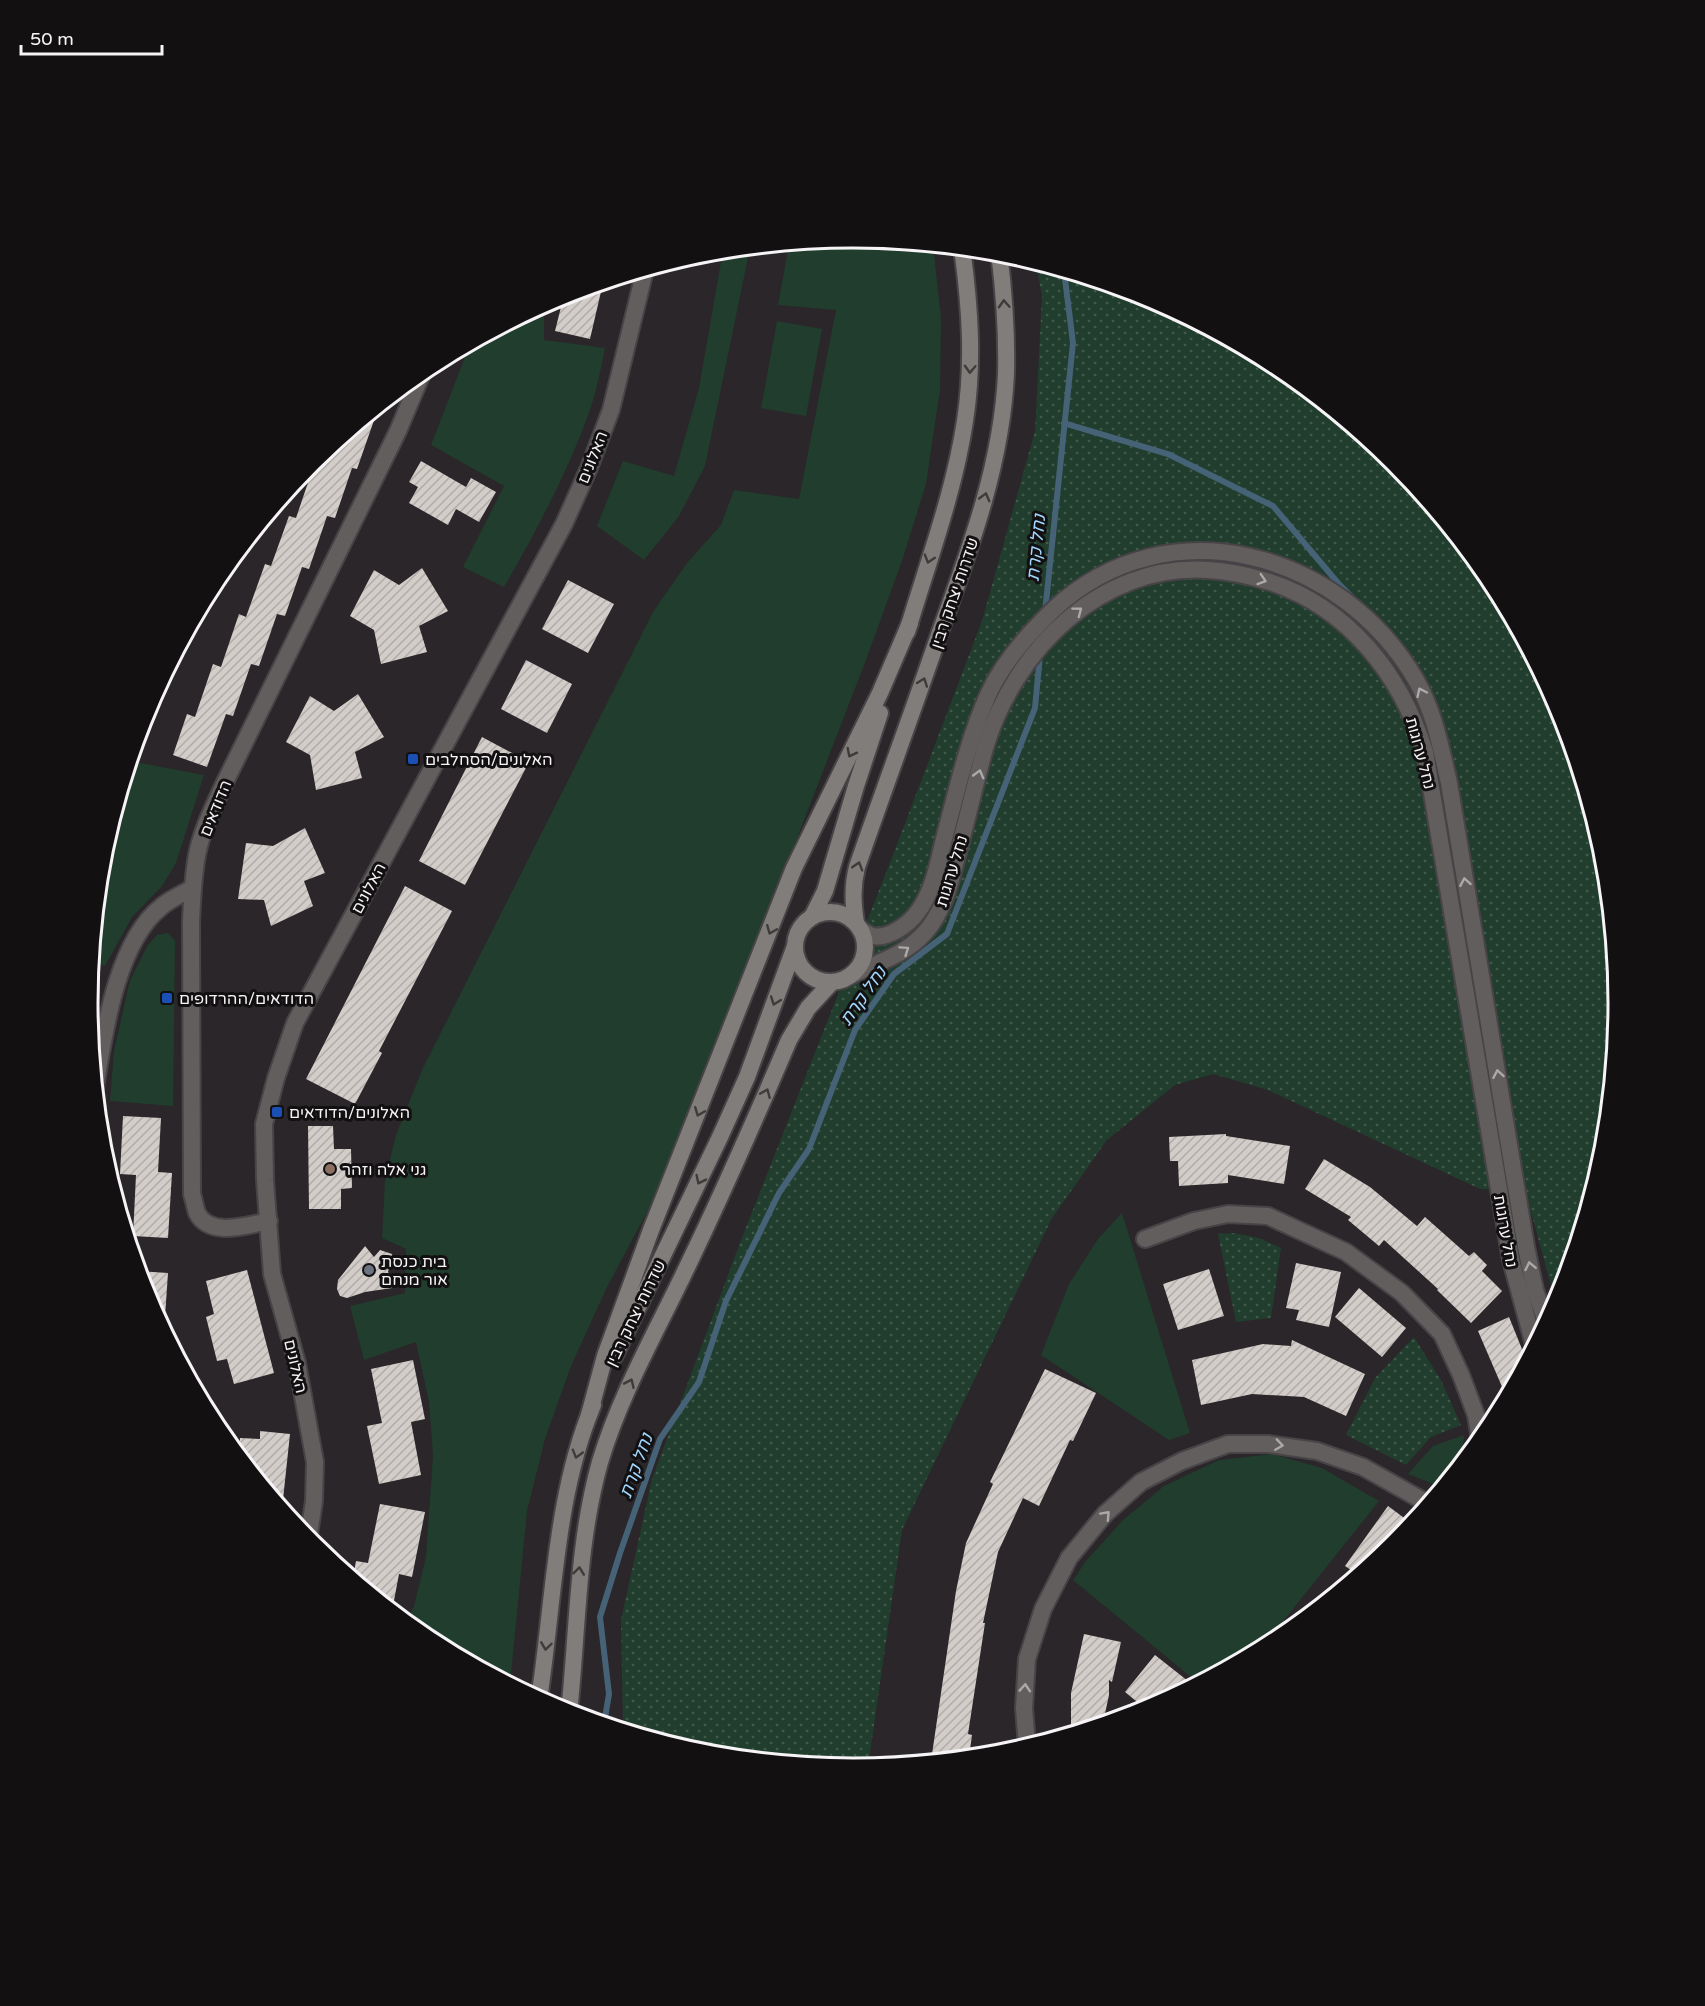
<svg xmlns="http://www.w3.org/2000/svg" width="1705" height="2006" font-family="'Varela Round',Heebo,sans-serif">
<defs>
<pattern id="grass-dots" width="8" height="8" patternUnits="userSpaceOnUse" patternTransform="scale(1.5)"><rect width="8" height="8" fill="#213d2d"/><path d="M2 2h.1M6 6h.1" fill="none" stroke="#425a4c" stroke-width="1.8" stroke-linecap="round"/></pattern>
<pattern id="building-hatch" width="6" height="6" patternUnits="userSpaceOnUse" patternTransform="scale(1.5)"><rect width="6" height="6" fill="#d3cdc9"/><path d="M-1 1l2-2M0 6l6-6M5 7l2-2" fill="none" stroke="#b1aca9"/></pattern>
</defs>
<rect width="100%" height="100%" fill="#2a262a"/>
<g fill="url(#grass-dots)">
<path d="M1036,263L1146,296L1278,367L1394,462L1489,578L1560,710L1603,854L1618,1003L1603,1153L1560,1296L1556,1304L1525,1190L1480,1189L1268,1090L1213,1074L1175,1085L1107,1140L1052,1218L902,1530L868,1767L852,1768L703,1754L623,1729L621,1620L652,1479L741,1240L893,855L982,621L1035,431L1042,296Z"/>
<path d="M1234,1233L1259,1238L1281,1248L1271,1318L1236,1322L1218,1234Z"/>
<path d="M1414,1337L1441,1380L1461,1425L1431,1437L1406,1465L1346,1435L1375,1378Z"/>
</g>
<g fill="#213d2d">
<path d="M853,238L933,245L941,318L940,390L926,484L902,561L866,660L699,1092L654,1199L607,1287L571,1366L545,1439L527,1511L510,1684L427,1639L406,1622L414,1606L426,1557L433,1455L429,1402L416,1342L364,1360L350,1306L405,1293L406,1249L382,1238L385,1180L396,1135L422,1070L653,612L687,563L721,525L734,490L799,499L836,310L778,305L789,244Z"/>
<path d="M750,248L705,466L679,516L644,560L597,526L623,461L674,476L699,388L723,250Z"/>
<path d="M528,313L544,314V340L605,348C601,368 597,388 591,407C569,470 537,530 504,587L463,567L504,486L431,445L470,344Z"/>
<path d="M777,321L822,329L806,416L761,408Z"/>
<path d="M130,761L204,775L176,863L162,886L132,917L105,966L91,961L102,853Z"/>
<path d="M168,933L175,941L173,1106L110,1101L114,1051L130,980L148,945L157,935Z"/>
<path d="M1122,1213L1190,1433L1169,1440L1041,1355L1069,1284L1098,1239Z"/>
<path d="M1464,1435L1462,1461L1441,1487L1408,1474L1433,1446Z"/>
<path d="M1272,1454L1322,1468L1379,1501L1261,1649L1197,1682L1073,1580L1086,1561L1123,1520L1164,1486L1219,1460Z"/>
</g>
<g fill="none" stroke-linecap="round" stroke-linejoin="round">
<g stroke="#456277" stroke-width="6">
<path d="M1064,423L1168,454L1273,506L1338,583L1354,599"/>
<path d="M1045,612L1073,343L1064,271"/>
<path d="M604,1724L609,1694L600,1617L620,1553L660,1439L699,1382L726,1301L779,1193L809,1149L855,1030L894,974L947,934L1035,708L1040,655"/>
</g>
</g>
<g fill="url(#building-hatch)">
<path d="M603,283L590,339L555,331L564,295Z"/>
<path d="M379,406L357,469L352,468L335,518L327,516L309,569L302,567L285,616L277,614L259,666L251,664L233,716L226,714L207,767L173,755L187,714L195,717L213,664L221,667L239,614L246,617L265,564L271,566L289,516L296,518L314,465L320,467L325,450Z"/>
<path d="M421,461L466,487L471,478L496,492L479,522L456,509L448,525L409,503L418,487L409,482Z"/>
<path d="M422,568L448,611L419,626L427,652L381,664L374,630L350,616L374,570L399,585Z"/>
<path d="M568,580L614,604L588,653L542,629Z"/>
<path d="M526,660L572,684L547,733L501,709Z"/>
<path d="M358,694L384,737L355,752L362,778L316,790L310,755L286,742L310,696L334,711Z"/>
<path d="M482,737L529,762L465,885L419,861Z"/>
<path d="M305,828L325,873L304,881L313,906L271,926L264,900L238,899L246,843L273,846Z"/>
<path d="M405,886L452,911L379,1051L382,1053L355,1104L306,1079Z"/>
<path d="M123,1116L161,1118L158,1172L172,1173L168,1238L133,1236L136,1175L120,1174Z"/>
<path d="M308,1126H333L334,1149H351L352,1188L341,1189V1209H309Z"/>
<path d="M1226,1134V1136L1290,1146L1284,1184L1228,1175V1183L1179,1186L1178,1161H1170L1169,1137Z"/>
<path d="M1324,1159L1370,1187L1417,1226L1425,1217L1469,1256L1474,1252L1487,1265L1482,1271L1502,1291L1471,1323L1437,1290L1438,1289L1384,1240L1379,1246L1348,1220L1351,1217L1305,1189Z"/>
<path d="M365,1246L374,1257L380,1250L392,1254L394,1264L388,1271L392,1288L365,1292L347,1298L340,1296L337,1289L338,1280Z"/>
<path d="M1296,1263L1341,1272L1329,1327L1296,1320L1299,1310L1286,1308Z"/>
<path d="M1209,1269L1224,1316L1178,1330L1163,1284Z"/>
<path d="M247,1270L274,1373L234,1384L227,1359L217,1361L206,1317L214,1314L206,1281Z"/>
<path d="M138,1271L168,1273L164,1331L145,1296Z"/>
<path d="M1359,1288L1406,1328L1382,1357L1335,1317Z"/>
<path d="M1509,1317L1526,1359L1506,1396L1478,1331Z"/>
<path d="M1292,1340L1365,1374L1346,1416L1304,1397L1252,1394L1201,1405L1192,1360L1263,1344L1291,1346Z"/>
<path d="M413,1360L425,1419L411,1422L421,1475L379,1484L367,1426L382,1423L371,1369Z"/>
<path d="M1045,1369L1096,1393L1073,1441L1070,1440L1039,1506L1023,1498L998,1552L983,1623H985L968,1734L972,1735L969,1757L931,1761L956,1591L966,1543L993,1484L990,1482Z"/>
<path d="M260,1431L290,1434L282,1509L239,1456L240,1438L260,1439Z"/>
<path d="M380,1504L425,1512L412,1577L399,1574L392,1611L353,1578L356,1561L368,1563Z"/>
<path d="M1388,1506L1411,1523L1394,1545L1357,1574L1345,1566Z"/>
<path d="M1084,1634L1121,1642L1112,1682L1109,1680V1695L1103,1723L1071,1733V1693Z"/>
<path d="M1155,1655L1193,1685L1147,1710L1125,1692Z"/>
</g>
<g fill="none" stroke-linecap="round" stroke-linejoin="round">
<g stroke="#474347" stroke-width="20">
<g id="minor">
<path d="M95,1088C104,1034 116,943 161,907C170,899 182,894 193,888"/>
<path d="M269,1221C248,1225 210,1238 197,1213C195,1207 194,1200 192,1194L191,922C192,899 193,877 197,855C202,829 215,804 226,780L398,431L424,369"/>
<path d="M1145,1239L1194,1221L1228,1214L1268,1216L1346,1252L1402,1293L1442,1334L1461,1375L1476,1415L1480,1439"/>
<path d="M308,1541L314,1501L315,1462L297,1363L272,1274L265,1180L264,1124L276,1078L295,1023L564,524L589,468L611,410L645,270"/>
<path d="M1027,1746L1024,1708L1027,1659L1043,1609L1069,1558L1105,1514L1141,1482L1182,1461L1228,1444H1268L1317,1451L1363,1467L1427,1503"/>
</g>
</g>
<g stroke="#474347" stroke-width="20">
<g id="tertiary">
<path d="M860,929C864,932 868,935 873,936C888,939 908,925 917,913C933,892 938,864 944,839C957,790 968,740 988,695C1002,663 1029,633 1054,609C1168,503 1342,552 1416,680C1434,711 1441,748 1449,783L1526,1247L1535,1290L1546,1322"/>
<path d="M852,975C883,960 910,954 931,925C947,902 952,875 959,849C968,815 976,781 985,748C1014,651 1100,563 1208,570C1229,571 1250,576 1270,582C1349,608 1401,675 1425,752L1511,1260L1534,1345"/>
</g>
</g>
<g stroke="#474347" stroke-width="20">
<g id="secondary">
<path d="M907,632C928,562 954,493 965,421C974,363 970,306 962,248"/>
<circle cx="830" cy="947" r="35"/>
<path d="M812,917L825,891L856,786L880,713"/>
<path d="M856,923C853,903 852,887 857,867C884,789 913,711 940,632C970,549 1002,463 1006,374C1007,333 1004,292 999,252"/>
<path d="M614,1357L720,1137L747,1077L795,946"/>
<path d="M589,1415L605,1356L651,1230L794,868L880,693L910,623"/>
<path d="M539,1699C554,1602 555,1496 593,1405"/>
<path d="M569,1713C578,1628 577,1544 600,1462C621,1392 658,1329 689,1263C724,1190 757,1115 789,1040L808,1008L831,983"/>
</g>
</g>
<use href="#minor" stroke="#615e5d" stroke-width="16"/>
<use href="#tertiary" stroke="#615e5d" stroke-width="16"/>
<use href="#secondary" stroke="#817d7b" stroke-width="16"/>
</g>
<defs><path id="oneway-chevron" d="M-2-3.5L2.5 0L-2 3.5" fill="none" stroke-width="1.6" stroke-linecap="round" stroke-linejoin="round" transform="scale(1.5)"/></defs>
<g stroke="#3e3c3b">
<use href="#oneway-chevron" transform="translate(1004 304) rotate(-93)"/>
<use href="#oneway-chevron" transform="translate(970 369) rotate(92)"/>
<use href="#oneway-chevron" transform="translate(985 497) rotate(-75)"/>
<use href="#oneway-chevron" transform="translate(929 559) rotate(107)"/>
<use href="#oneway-chevron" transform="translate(923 682) rotate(-70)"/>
<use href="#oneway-chevron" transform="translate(851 753) rotate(117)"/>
<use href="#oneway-chevron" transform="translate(858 866) rotate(-73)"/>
<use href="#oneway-chevron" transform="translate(771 930) rotate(112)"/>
<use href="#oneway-chevron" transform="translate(775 1001) rotate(110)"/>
<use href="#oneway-chevron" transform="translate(766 1093) rotate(-67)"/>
<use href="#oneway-chevron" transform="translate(699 1112) rotate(112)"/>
<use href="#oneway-chevron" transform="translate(700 1180) rotate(116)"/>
<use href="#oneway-chevron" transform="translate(630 1383) rotate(-66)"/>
<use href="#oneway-chevron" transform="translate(577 1454) rotate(106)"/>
<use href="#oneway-chevron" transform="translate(579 1571) rotate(-83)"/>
<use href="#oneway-chevron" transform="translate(546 1646) rotate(98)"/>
</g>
<g stroke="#aca9aa">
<use href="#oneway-chevron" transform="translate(1262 580) rotate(18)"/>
<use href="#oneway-chevron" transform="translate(1078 611) rotate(-37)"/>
<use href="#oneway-chevron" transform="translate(1421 692) rotate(-115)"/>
<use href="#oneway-chevron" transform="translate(979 774) rotate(-75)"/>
<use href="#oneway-chevron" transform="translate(1465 882) rotate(-100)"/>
<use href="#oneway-chevron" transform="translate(905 950) rotate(-34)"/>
<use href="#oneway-chevron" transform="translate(1498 1074) rotate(-100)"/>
<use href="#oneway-chevron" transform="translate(1530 1266) rotate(-102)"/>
<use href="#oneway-chevron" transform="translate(1279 1445) rotate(8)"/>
<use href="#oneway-chevron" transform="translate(1106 1515) rotate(-47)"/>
<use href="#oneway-chevron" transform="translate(1025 1688) rotate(-86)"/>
</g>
<g fill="#1a4fb4" stroke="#121011" stroke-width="2">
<rect x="407" y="753" width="12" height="12" rx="3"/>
<rect x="161" y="992" width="12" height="12" rx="3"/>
<rect x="271" y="1106" width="12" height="12" rx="3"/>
</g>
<circle fill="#8d6e63" stroke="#121011" stroke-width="2" cx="330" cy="1169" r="6"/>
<circle fill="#6b7280" stroke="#121011" stroke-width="2" cx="369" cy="1270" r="6"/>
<g text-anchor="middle" stroke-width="6" stroke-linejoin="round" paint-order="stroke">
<g font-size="16" fill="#f6f4f6" stroke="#121011">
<text transform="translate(592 457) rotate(-68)" y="6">האלונים</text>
<text transform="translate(954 593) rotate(-71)" y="6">שדרות יצחק רבין</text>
<text transform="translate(1421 753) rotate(75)" y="6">נחל ערוגות</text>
<text transform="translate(215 808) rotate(-68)" y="6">הדודאים</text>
<text transform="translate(951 871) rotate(-73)" y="6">נחל ערוגות</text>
<text transform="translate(368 888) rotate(-62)" y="6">האלונים</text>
<text transform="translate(1506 1231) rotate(80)" y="6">נחל ערוגות</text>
<text transform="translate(635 1313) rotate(-64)" y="6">שדרות יצחק רבין</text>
<text transform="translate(296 1366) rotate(77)" y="6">האלונים</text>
</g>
<g font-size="16" fill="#f6f4f6" stroke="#121011" text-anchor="start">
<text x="425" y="765">האלונים/הסחלבים</text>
<text x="179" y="1004">הדודאים/ההרדופים</text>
<text x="289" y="1118">האלונים/הדודאים</text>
<text x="342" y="1175">גני אלה וזהר</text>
<text x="381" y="1267">בית כנסת<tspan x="381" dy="18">אור מנחם</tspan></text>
</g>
<g font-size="18" font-style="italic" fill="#a1d7fe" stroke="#121011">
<text transform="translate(1036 548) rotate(-84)" y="6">נחל קרת</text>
<text transform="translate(863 996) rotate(-55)" y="6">נחל קרת</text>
<text transform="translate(636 1466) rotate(-70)" y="6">נחל קרת</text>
</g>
</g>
<path d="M0 0H1705V2006H0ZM98 1003a755 755 0 1 1 1510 0a755 755 0 1 1-1510 0Z" fill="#121011" fill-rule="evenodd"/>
<path fill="none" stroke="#f6f4f6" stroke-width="3" d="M98 1003a755 755 0 1 1 1510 0a755 755 0 1 1-1510 0Z"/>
<path d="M21 45v9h141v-9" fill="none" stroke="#f6f4f6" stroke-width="3"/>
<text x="30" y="45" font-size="18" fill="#f6f4f6" stroke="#121011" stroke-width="4.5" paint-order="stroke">50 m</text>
</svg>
